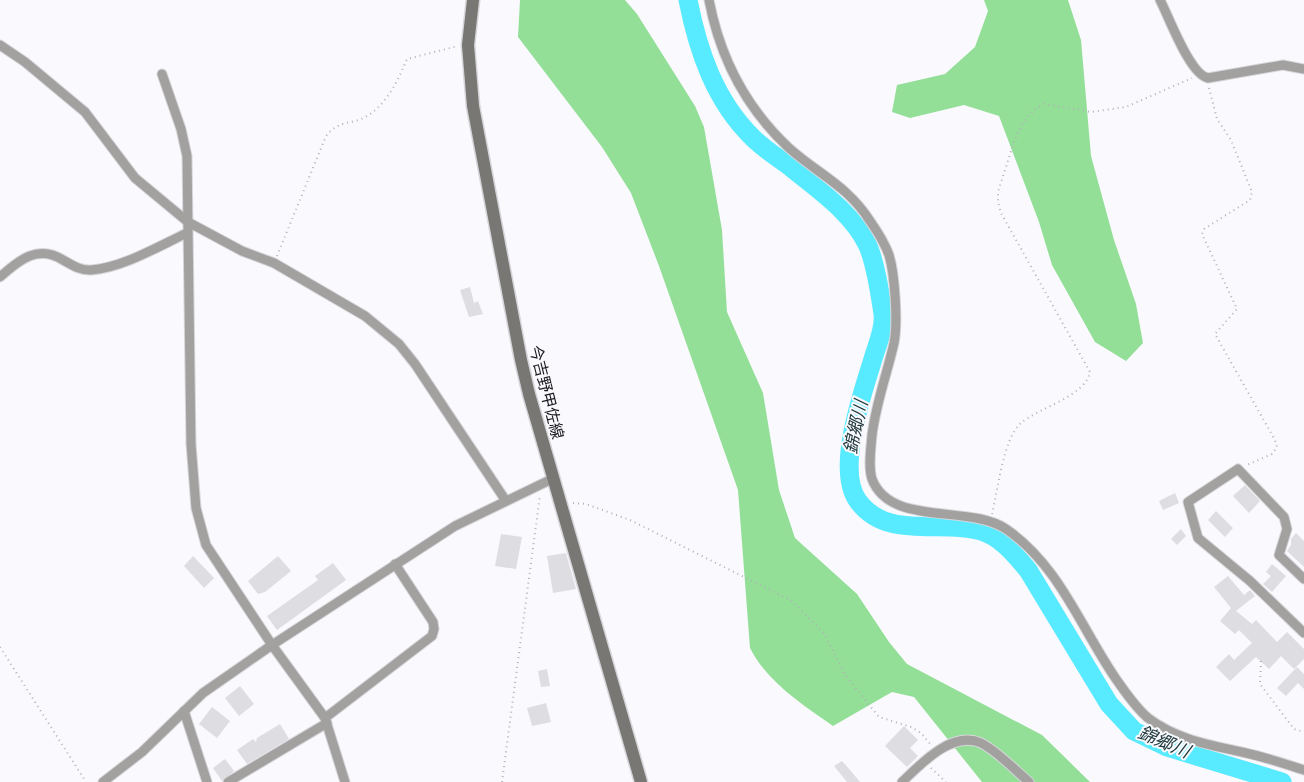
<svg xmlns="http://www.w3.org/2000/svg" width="1304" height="782" font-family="'Crimson Pro','Noto Sans JP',serif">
<rect width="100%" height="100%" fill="#f9f9fe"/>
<g fill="#93df97">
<path d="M520,0H625L637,14L695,106L704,127L722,230L727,312L763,393L779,490L795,538L857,594L889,642L907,664L1042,735L1090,782H982L914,697L892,692L833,726C803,705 767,682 750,648L738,490L659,266L631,193L602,147L518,37Z"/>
<path d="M984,0H1068L1081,40L1091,156L1114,240L1136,304L1143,343L1126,361L1095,342L1052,265L1039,222L999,116L964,105L910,118L892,112L897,85L945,74L975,47L988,11Z"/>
</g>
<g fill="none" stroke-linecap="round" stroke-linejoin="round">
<path stroke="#58eafe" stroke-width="19" d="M688,0C698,51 715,101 753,138C764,149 777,157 789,166C817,189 852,212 868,246C876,265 880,293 883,314C885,328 877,345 873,359C863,392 835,470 858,501C887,541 942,519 981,531C1001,537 1015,555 1028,570L1109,704L1134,731L1167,747L1282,782"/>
</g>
<g fill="#dedde2">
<path d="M470,287L474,303L478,301L483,314L469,317L460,290Z"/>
<path d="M1245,485L1260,501L1249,513L1233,496Z"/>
<path d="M1175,493L1179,503L1163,510L1159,501Z"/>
<path d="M1216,511L1233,528L1225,537L1208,520Z"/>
<path d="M1181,529L1186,536L1177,545L1171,539Z"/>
<path d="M1296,533L1304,541V567L1287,551L1291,545V539Z"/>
<path d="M501,534L522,537L516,569L495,566Z"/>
<path d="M566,553L576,589L553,593L547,556Z"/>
<path d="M193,556L214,578L204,588L184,566Z"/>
<path d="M278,556L291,571L265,592L258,594L248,581Z"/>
<path d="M333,563L346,580L277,630L267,616L318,580L315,576Z"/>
<path d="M1272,564L1286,576L1272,592L1263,584L1271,576L1266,572Z"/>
<path d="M1228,576L1244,595L1250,590L1255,596L1236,611L1252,624L1256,620L1277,642L1287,632L1304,649V659L1294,669L1281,656L1269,669L1256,657L1230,681L1216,667L1229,654L1234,660L1252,643L1239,630L1235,634L1220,621L1231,608L1214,587Z"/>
<path d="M1297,667L1304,674V689L1298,683L1286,696L1277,688Z"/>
<path d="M547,669L550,686L541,687L538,671Z"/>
<path d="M240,686L254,704L239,716L225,698Z"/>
<path d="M546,703L551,722L532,726L527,708Z"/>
<path d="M212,707L230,721L217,738L199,724Z"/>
<path d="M280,724L289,739L247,764L237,750L253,739L256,742L257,738Z"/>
<path d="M904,726L918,740L910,748L918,756L907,767L885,746Z"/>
<path d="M225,759L234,771L222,781L213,768Z"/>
<path d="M842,761L850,770L860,782H847L834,766Z"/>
</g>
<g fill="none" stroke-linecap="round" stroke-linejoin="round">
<g stroke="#d6d6da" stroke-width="11">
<g id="minor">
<path d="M709,0C720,58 745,107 789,148C818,174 848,186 870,221C877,231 885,244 889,255C895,275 898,323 894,343C887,374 876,403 872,435C871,448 868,466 872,479C890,527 969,504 1006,529C1059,565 1081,628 1116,679C1126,693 1135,707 1148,718C1177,740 1211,745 1246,753C1265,757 1285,764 1304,770"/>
<path d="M1160,0C1169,17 1190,75 1208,78L1283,65L1304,69"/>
<path d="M0,45L25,62L85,112L135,178L188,222L242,251L274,263L365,316L399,344L415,364L506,501"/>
<path d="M162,74L181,129L187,156L191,444L196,508L206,545L272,645L325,718L345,782"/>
<path d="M0,277C19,260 38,244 63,260C72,265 81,271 91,270C122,268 159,246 187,233"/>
<path d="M1304,579L1279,555L1287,529L1284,517L1238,469L1188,502L1198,538L1250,581L1304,633"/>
<path d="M184,711L207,782"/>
<path d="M325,718L432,636L434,629L433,622L395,564"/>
<path d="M103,782L142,752L203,693L272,645L455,526L554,478"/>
<path d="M228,782L327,723"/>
<path d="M902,782C921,764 952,730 981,743C996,750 1016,771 1029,782"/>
</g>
</g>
<g stroke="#d6d6da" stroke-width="15">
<path id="secondary" d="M473,0L468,45L473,106L521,360L529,394L641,782"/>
</g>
<g stroke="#b2b2b6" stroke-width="2" stroke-dasharray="1 4" stroke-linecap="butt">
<path d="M1209,88L1217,119L1231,140L1252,192L1250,200L1204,229L1202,234L1237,309L1215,334L1275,440L1277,447L1272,454L1247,465"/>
<path d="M277,256L326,136C341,118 351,126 367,116C388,103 398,80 407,59L458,46"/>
<path d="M573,503L586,504L630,520L792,601L824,633L845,675L879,717L911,727L921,733L931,745"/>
<path d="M992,514C998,490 1003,439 1021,423C1038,408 1086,396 1090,372L1001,213L998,202V192L1014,142L1023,123L1034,110L1044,104L1091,112L1126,107L1192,78"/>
<path d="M0,647L86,782"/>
<path d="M1261,661L1260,684L1294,729L1304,732"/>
<path d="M931,768L946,782"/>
<path d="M502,782L540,495"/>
</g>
<use href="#minor" stroke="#a2a19f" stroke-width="9"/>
<use href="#secondary" stroke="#787774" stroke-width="12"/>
</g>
<g text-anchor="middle" stroke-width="4" stroke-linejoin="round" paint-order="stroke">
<g font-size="16" fill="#1c1c1e" stroke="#f9f9fe">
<text transform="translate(547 392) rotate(76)" y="6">今吉野甲佐線</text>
</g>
<g font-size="18" font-style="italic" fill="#233c3f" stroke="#f9f9fe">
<text transform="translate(856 427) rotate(-78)" y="6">錦郷川</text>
<text transform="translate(1164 742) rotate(23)" y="6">錦郷川</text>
</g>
</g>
</svg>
